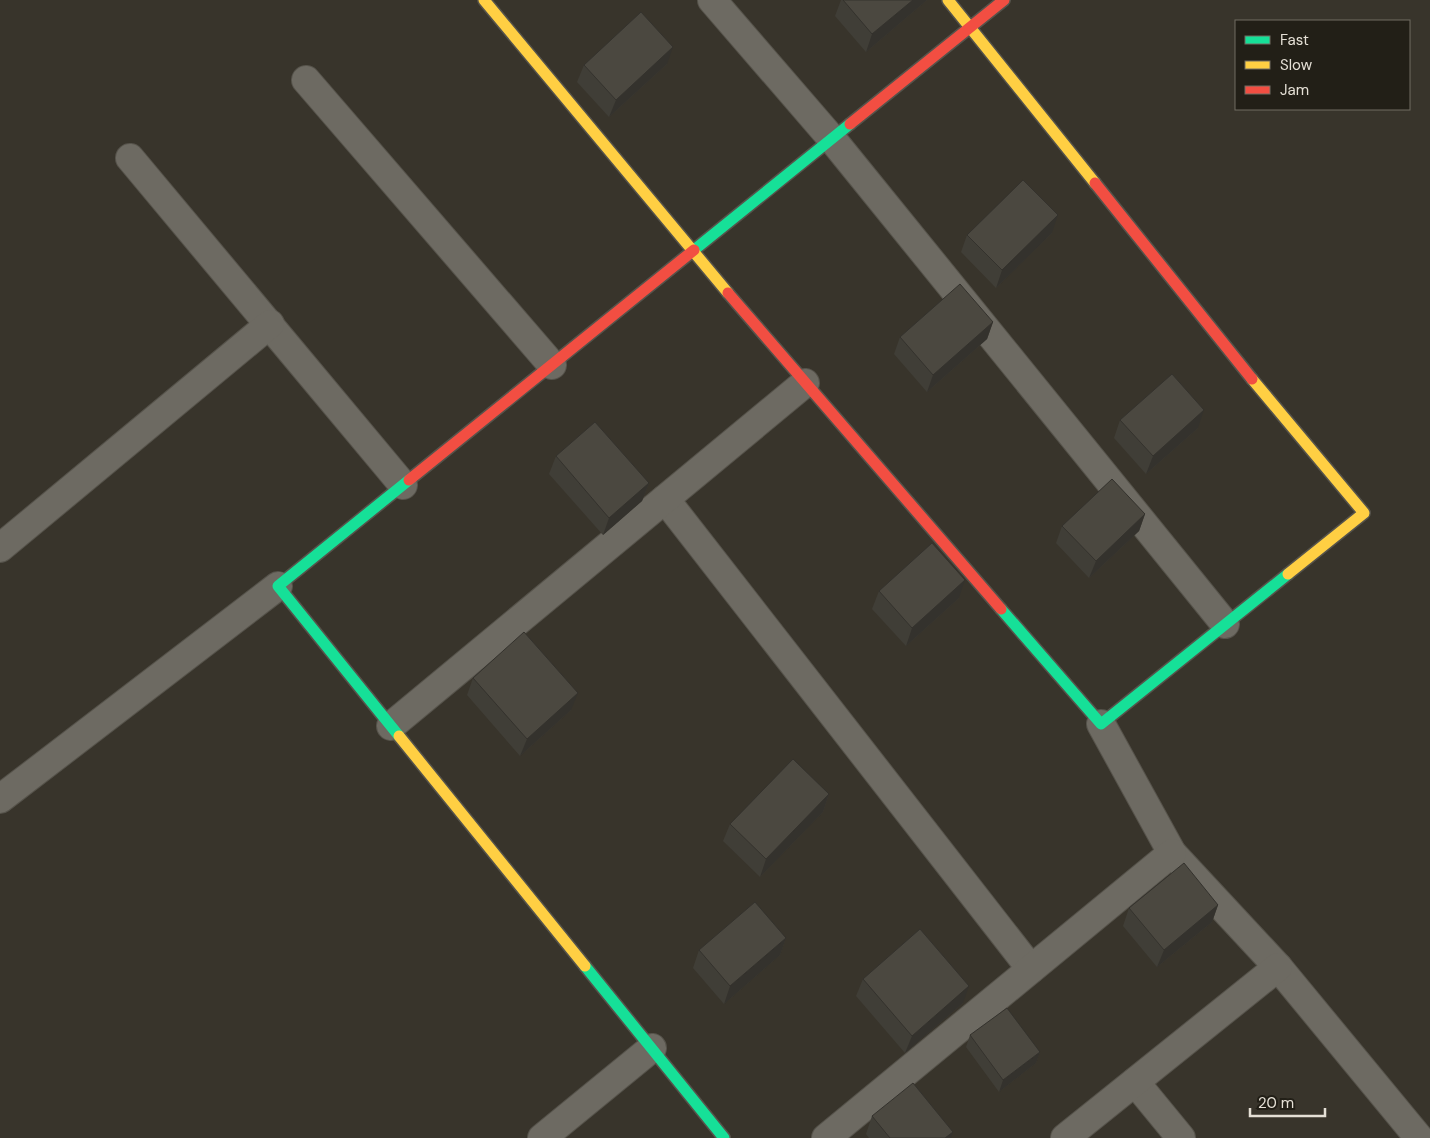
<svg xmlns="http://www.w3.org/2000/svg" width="1430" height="1138" font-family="'DM Sans',sans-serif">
<rect width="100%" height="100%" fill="#38342b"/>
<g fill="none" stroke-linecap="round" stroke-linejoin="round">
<g stroke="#56534b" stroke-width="30">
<g id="street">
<path d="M712,0L832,139L1225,624"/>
<path d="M306,80L552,365"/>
<path d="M130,158L403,485"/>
<path d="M665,499L1031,969"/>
<path d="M0,548L270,324"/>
<path d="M1101,724L1172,853L1278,967L1419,1138"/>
<path d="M391,726L805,383"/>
<path d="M0,799L278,586"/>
<path d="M1135,1082L1181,1138"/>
<path d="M542,1138L652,1048"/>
<path d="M826,1138L1172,853"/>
<path d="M1065,1138L1278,967"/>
</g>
</g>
<g stroke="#56534b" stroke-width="14">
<g id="fast">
<path d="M694,250L850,124"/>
<path d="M1001,609L1101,724L1288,574"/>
<path d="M399,736L278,586L409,480"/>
<path d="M585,966L724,1138"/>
</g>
</g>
<g stroke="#56534b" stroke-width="14">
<g id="slow">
<path d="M484,0L728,293"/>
<path d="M948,0L1095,183"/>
<path d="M1252,379L1364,513L1288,574"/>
<path d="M399,736L585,966"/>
</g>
</g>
<g stroke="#56534b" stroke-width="14">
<g id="jam">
<path d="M850,124L1004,0"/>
<path d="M1095,183L1252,379"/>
<path d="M728,293L1001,609"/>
<path d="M409,480L694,250"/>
</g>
</g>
<use href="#street" stroke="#6d6a62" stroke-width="28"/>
<use href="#fast" stroke="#16e098" stroke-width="11"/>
<use href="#slow" stroke="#ffcf43" stroke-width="11"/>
<use href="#jam" stroke="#f24e42" stroke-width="11"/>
</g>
<g fill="#403e37">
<path d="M841,0H927L866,52L835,16Z"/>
<path d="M667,64L609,117L577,82L584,65Z"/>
<path d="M1052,233L996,288L961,252L967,235Z"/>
<path d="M993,322L987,339L927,392L894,354L900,337Z"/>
<path d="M1120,420L1198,428L1146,474L1114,438Z"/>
<path d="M556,456L649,483L642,501L603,535L549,474Z"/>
<path d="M1145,514L1139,531L1089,578L1056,543L1062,526Z"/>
<path d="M879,591L959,598L906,646L872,609Z"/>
<path d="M473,678L571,710L520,756L467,695Z"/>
<path d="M829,794L823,812L760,877L723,841L730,824Z"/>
<path d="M1218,905L1212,922L1157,967L1123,926L1129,908Z"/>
<path d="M786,938L780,955L724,1004L693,968L699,950Z"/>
<path d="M863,979L963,1003L905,1053L856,996Z"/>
<path d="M970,1035L1040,1052L1036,1063L999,1092L966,1047Z"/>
<path d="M872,1116L951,1138H869L866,1134Z"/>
</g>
<g fill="#34322d">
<path d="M913,0H927L866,52L872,34Z"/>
<path d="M673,47L667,64L609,117L616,100Z"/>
<path d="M1058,215L1052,233L996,288L1002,270Z"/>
<path d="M993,322L987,339L927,392L933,375Z"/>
<path d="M1204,410L1198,428L1146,474L1153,456Z"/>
<path d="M649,483L642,501L603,535L609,518Z"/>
<path d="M1145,514L1139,531L1089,578L1096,561Z"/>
<path d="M965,580L959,598L906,646L912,628Z"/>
<path d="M578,693L571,710L520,756L527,739Z"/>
<path d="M829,794L823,812L760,877L766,859Z"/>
<path d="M1218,905L1212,922L1157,967L1164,950Z"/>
<path d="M786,938L780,955L724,1004L730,986Z"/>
<path d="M969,986L963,1003L905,1053L912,1036Z"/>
<path d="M1040,1052L1036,1063L999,1092L1003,1080Z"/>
<path d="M953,1132L951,1138H945Z"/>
</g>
<g fill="#4b4840" stroke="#34322d">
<path d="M843,0H913L872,34Z"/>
<path d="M641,12L673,47L616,100L584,65Z"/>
<path d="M1023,180L1058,215L1002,270L967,235Z"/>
<path d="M960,284L993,322L933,375L900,337Z"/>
<path d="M1172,374L1204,410L1153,456L1120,420Z"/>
<path d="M595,422L649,483L609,518L556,456Z"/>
<path d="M1112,479L1145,514L1096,561L1062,526Z"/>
<path d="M932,543L965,580L912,628L879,591Z"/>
<path d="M524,632L578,693L527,739L473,678Z"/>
<path d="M793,759L829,794L766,859L730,824Z"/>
<path d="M1184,863L1218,905L1164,950L1129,908Z"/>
<path d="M755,902L786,938L730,986L699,950Z"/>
<path d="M920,929L969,986L912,1036L863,979Z"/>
<path d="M1007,1008L1040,1052L1003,1080L970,1035Z"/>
<path d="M913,1083L953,1132L945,1138H890L872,1116Z"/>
</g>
<rect x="1235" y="20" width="175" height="90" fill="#221f17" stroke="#706c63"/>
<rect x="1245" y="36" width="25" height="8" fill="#16e098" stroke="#706c63"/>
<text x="1280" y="45" font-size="15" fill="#e5e0d6">Fast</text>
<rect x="1245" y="61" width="25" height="8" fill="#ffcf43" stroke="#706c63"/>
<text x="1280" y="70" font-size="15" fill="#e5e0d6">Slow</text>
<rect x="1245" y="86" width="25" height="8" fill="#f24e42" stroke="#706c63"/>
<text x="1280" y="95" font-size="15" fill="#e5e0d6">Jam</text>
<path d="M1250 1108v8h75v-8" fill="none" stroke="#e5e0d6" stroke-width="2.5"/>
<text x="1258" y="1108" font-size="15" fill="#e5e0d6" stroke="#221f17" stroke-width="4" paint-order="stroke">20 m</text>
</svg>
